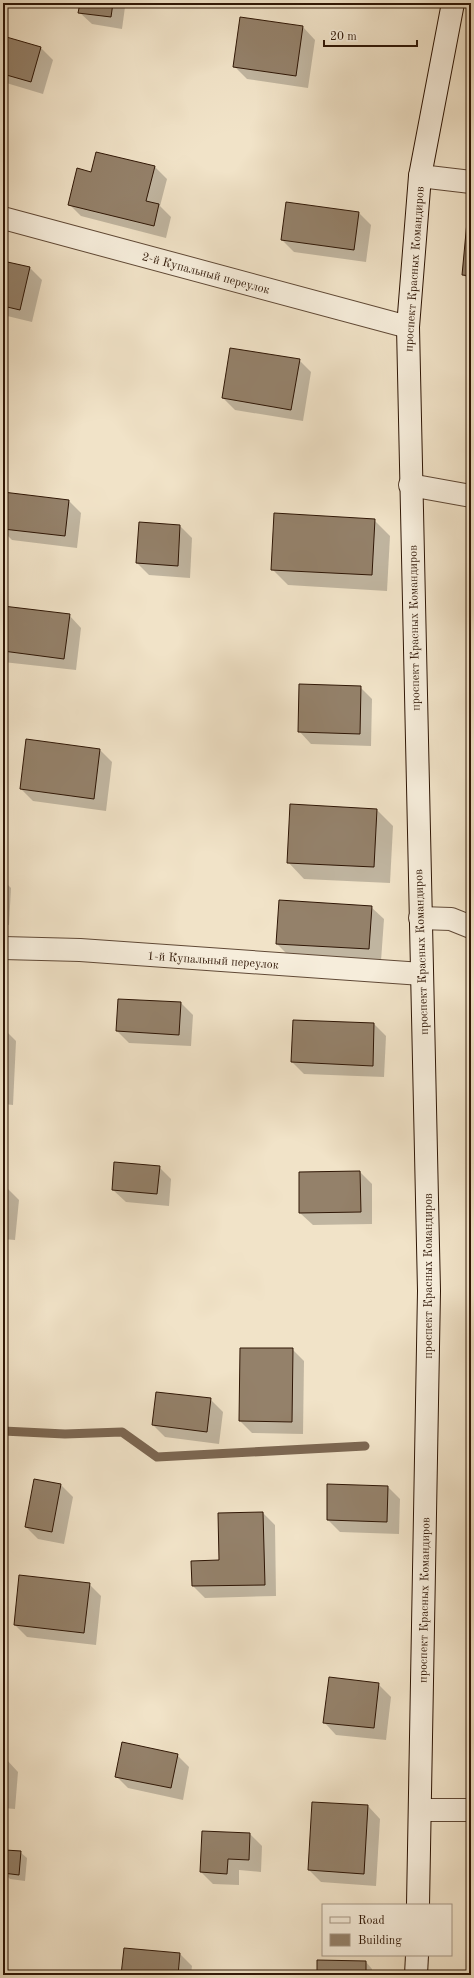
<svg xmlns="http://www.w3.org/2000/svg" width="474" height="1978" font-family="'Old Standard TT',serif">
<rect width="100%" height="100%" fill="#f1e3c8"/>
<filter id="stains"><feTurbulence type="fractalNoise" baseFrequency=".005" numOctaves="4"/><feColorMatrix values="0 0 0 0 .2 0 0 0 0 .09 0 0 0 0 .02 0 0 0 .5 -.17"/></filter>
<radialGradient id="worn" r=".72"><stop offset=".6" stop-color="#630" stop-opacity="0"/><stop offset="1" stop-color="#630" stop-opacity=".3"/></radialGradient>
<g fill="#0003">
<path d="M81,3H121L125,7L122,29L92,24L79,12Z"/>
<path d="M335,3H355V5Z"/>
<path d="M241,19L303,27L315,40L308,88L247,79L234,66Z"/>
<path d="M3,37L41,48L53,60L43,94L3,82Z"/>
<path d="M155,167L167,179L160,206L171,217L166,238L81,216L69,204L92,173Z"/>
<path d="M471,212V283L463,274Z"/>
<path d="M359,213L371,225L366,262L294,252L282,240Z"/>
<path d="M3,262L30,268L42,280L32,322L3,315Z"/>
<path d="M299,360L311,372L303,421L235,410L223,398Z"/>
<path d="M4,493L69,501L81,513L77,548L12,540L3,531Z"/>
<path d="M374,520L390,536L387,591L288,585L272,569Z"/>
<path d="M140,523L180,526L192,538L190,578L149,575L137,563Z"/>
<path d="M3,607L69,615L81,628L76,670L3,662Z"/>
<path d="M360,687L372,699L371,746L311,744L299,731Z"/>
<path d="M100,750L112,762L106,811L33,801L21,789Z"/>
<path d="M377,810L393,826L390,883L304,879L288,862Z"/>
<path d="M3,880L11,888L9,925H3Z"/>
<path d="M371,907L384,919L381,961L289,956L277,944Z"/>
<path d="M181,1003L193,1015L191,1046L129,1043L117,1031Z"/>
<path d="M374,1024L386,1036L384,1077L304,1074L292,1062Z"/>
<path d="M3,1028L16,1041L13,1105L3,1104Z"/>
<path d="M159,1167L171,1179L169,1206L126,1202L113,1190Z"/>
<path d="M360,1172L372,1184V1224L313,1225L300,1213Z"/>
<path d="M3,1188H7L19,1200L15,1240L3,1239Z"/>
<path d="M292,1349L304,1361L303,1434L252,1433L240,1421Z"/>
<path d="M210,1399L223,1412L219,1444L165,1437L153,1425Z"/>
<path d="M61,1485L73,1497L64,1544L38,1539L26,1527Z"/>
<path d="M328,1485L388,1487L400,1499L399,1534L340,1532L328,1520Z"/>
<path d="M263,1513L275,1525L276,1596L205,1598L193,1586L220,1561Z"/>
<path d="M89,1584L101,1596L96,1645L27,1637L15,1625Z"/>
<path d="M378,1684L391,1697L386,1740L336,1735L324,1722Z"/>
<path d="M177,1755L189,1767L183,1800L128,1788L116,1776Z"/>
<path d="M3,1759H6L18,1772L15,1809L3,1808Z"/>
<path d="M368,1806L380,1819L376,1886L321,1882L309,1870Z"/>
<path d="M203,1832L250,1834L262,1846L261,1872L239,1870V1885L213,1884L201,1872Z"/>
<path d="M20,1852L27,1858L25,1881L10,1879L4,1873Z"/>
<path d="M180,1954L192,1966L191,1975H122Z"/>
<path d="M366,1962L372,1969V1975H318Z"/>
</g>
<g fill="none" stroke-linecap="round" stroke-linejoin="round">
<path stroke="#7c6752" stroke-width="9" d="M3,1431L65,1434L122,1432L157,1457L365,1446"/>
</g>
<g fill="#94816a" stroke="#2f1605">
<path d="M80,3H113L111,17L78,13Z"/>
<path d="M240,17L303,26L296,76L233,67Z"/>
<path d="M3,36L41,47L31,82L3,74Z"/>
<path d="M96,152L155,166L146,201L159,204L154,226L68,205L77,168L91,172Z"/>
<path d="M286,202L359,212L354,250L281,240Z"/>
<path d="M468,211H471V276L462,275Z"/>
<path d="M3,261L30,267L20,310L3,306Z"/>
<path d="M230,348L300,359L291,410L222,398Z"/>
<path d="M3,492L69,500L65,536L3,529Z"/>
<path d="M274,513L375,519L372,575L271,570Z"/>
<path d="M139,522L180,525L178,566L136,563Z"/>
<path d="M3,606L70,614L64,659L3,651Z"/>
<path d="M299,684L361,686L360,734L298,732Z"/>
<path d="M26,739L100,749L94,799L20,789Z"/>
<path d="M290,804L377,809L374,867L287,863Z"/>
<path d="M279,900L372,906L369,949L276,944Z"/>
<path d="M118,999L181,1002L179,1035L116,1031Z"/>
<path d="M293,1020L374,1023L373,1066L291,1062Z"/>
<path d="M114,1162L160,1166L157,1194L112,1190Z"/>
<path d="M360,1171L361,1212L299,1213V1172Z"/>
<path d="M3,1187H7L3,1226Z"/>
<path d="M240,1348H293L292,1422L239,1421Z"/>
<path d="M156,1392L211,1398L207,1432L152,1425Z"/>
<path d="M34,1479L61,1484L52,1532L25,1527Z"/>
<path d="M327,1484L388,1486L387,1522L327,1520Z"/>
<path d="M263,1512L265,1585L192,1586L191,1561L219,1560L218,1513Z"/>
<path d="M19,1575L90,1583L84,1633L14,1625Z"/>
<path d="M329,1677L379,1683L374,1728L323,1723Z"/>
<path d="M122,1742L178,1754L171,1788L115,1777Z"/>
<path d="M3,1758H7L4,1797H3Z"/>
<path d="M312,1802L368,1805L364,1874L308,1870Z"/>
<path d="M202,1831L250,1833L249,1860L228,1859L227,1874L200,1872Z"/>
<path d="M5,1850L21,1851L19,1875L3,1873Z"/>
<path d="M124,1948L180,1953L178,1975H121Z"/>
<path d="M317,1960L366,1961V1975H317Z"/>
</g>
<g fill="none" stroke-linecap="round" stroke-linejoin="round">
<g stroke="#604936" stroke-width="24">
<g id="street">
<path d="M420,176L471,182"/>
<path d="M3,218L408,327"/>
<path d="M410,485L471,496"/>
<path d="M420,918L451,919L471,927"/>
<path d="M3,948L80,950L422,974"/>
<path d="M421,1810H471"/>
</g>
</g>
<g stroke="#2f1605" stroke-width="24">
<g id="secondary">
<path d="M418,1905L429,1291L408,327L420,176L453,3"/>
<path d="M416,1975L417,1955"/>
</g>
</g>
<use href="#street" stroke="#f6eddb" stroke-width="22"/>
<use href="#secondary" stroke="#f6eddb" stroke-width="22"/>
</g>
<g text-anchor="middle" stroke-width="3.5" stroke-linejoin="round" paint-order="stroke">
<g font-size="12" fill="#2f1605" stroke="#f6eddb">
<text transform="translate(414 269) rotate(-86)" y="4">проспект Красных Командиров</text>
<text transform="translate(206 273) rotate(15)" y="4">2-й Купальный переулок</text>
<text transform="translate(414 628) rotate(-91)" y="4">проспект Красных Командиров</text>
<text transform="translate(421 952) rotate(-92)" y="4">проспект Красных Командиров</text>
<text transform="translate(213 960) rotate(4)" y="4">1-й Купальный переулок</text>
<text transform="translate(428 1276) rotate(-90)" y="4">проспект Красных Командиров</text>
<text transform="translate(424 1600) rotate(-89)" y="4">проспект Красных Командиров</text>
</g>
</g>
<rect width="474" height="1978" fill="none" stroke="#f1e3c8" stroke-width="16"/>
<rect x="4" y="4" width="466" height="1970" fill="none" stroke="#2f1605" stroke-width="2"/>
<rect x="8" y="8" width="458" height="1962" fill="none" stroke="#2f1605"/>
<rect x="322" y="1904" width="130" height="52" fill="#f6eddb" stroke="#a69785"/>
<rect x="330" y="1917" width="20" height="6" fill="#f6eddb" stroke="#a69785"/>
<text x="358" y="1924" font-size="12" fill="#2f1605">Road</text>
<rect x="330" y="1934" width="20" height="12" fill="#94816a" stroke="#a69785"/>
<text x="358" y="1944" font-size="12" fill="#2f1605">Building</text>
<path d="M324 40v6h93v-6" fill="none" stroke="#2f1605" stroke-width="2"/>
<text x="330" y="40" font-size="12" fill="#2f1605" stroke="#f6eddb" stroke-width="3" paint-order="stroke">20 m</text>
<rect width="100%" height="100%" filter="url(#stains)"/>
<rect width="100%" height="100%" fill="url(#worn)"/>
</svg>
